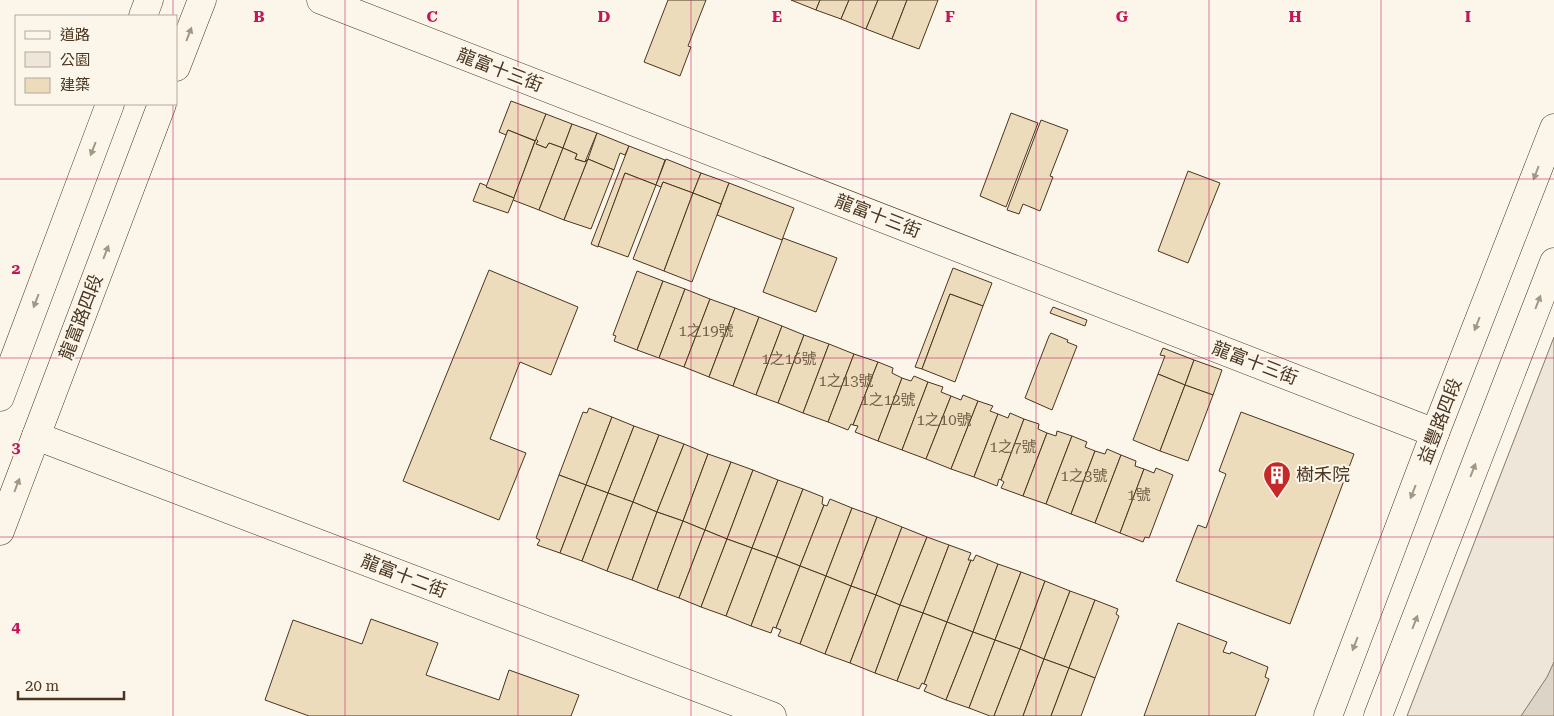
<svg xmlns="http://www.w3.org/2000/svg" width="1554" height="716" font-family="'Roboto Serif','Noto Sans TC',serif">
<rect width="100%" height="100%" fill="#fbf6e9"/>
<path fill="#ede6d9" stroke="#887966" d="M1554,337V716H1407Z"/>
<path fill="#dcd4c6" stroke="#887966" d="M1554,662V716H1521L1547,677Z"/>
<g fill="#ecdcbc" stroke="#4a3520">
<path d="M668,0H706L688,46L691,47L680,76L644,62Z"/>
<path d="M791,0H820L816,10Z"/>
<path d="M820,0H849L841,19L816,10Z"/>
<path d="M849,0H878L866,29L841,19Z"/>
<path d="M878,0H907L892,39L866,29Z"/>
<path d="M907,0H938L919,49L892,39Z"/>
<path d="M511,101L546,114L536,141L508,130L506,135L499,132Z"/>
<path d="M1011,113L1038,123L1006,207L980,196Z"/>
<path d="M546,114L572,124L563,148L549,143L546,148L536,144L538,141L536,139Z"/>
<path d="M1041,120L1068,130L1050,176L1053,177L1040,211L1023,204L1019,214L1007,210Z"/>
<path d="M572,124L597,133L585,162L575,159L577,154L563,148Z"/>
<path d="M508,130L535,141L514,198L486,187Z"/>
<path d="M597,133L629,146L625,155L620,153L614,170L588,159Z"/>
<path d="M536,139L538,141L536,144L546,148L549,143L563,148L539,210L513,200Z"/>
<path d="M629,146L665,160L656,185L625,173L598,247L591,244Z"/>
<path d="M563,148L577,154L575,159L585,162L588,159L564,220L539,210Z"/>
<path d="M588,159L614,170L591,229L564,220Z"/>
<path d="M666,159L701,173L693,193L663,182L661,187L656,185Z"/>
<path d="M1188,171L1220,183L1188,263L1158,251Z"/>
<path d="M625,173L656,185L628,257L598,246Z"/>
<path d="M701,173L729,183L721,204L693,193Z"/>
<path d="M663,182L693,193L664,271L633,259Z"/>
<path d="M480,183L487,186L486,187L514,198L508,213L473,201Z"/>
<path d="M729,183L794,208L782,240L717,215Z"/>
<path d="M693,193L721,204L692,282L664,271Z"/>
<path d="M783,238L837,258L816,312L763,292Z"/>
<path d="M953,268L992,283L983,306L950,294L922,369L915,367Z"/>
<path d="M489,270L578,307L551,375L520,362L490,439L526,453L499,520L403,481Z"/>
<path d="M637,271L663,281L637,350L614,341L616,336L613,335Z"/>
<path d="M663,281L685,289L659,358L637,350Z"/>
<path d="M685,289L710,299L684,367L659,358Z"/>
<path d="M950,294L983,306L955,382L922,369Z"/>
<path d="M710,299L735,308L709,377L684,367Z"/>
<path d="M1053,307L1087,320L1085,326L1050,313Z"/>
<path d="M735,308L759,317L733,386L709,377Z"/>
<path d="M759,317L782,326L756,395L733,386Z"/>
<path d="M782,326L804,335L778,403L756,395Z"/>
<path d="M1051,333L1068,340L1067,342L1077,346L1052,410L1025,398L1049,336Z"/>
<path d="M804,335L829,344L803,413L778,403Z"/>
<path d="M829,344L854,354L828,422L803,413Z"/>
<path d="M1163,348L1194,360L1185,385L1158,374L1165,356L1160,355Z"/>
<path d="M854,354L878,362L853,425L851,424L848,430L828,422Z"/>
<path d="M1194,360L1222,370L1213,395L1185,385Z"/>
<path d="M878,362L893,368L892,373L902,378L878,441L855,432L858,426L853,425Z"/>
<path d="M1158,374L1185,385L1160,451L1133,440Z"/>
<path d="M914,376L928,382L902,450L878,441L902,378L911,381Z"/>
<path d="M928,382L943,387L941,392L951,396L926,459L902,450Z"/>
<path d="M1185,385L1213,395L1188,461L1160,451Z"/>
<path d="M963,395L978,401L951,469L926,459L951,396L961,400Z"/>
<path d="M978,401L993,406L990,411L998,414L974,477L951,469Z"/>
<path d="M589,408L612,417L586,485L559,475L583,412L587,413Z"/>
<path d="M1241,412L1354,454L1290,624L1176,581L1198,525L1206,528L1226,474L1219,471Z"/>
<path d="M1010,413L1024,419L1001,480L999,479L997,486L974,477L998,414L1008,418Z"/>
<path d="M612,417L634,426L608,493L586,485Z"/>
<path d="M1024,419L1039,424L1038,429L1047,433L1023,496L1001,488L1004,482L1001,480Z"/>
<path d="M634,426L659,435L633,502L608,493Z"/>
<path d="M1057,431L1072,436L1046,504L1023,496L1047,433L1056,436Z"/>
<path d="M659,435L684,444L657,512L633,502Z"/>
<path d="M1072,436L1087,442L1085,447L1095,451L1071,514L1046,504Z"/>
<path d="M684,444L708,454L683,521L657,512Z"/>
<path d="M1107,449L1121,455L1095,523L1071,514L1095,451L1105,454Z"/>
<path d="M708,454L731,462L705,530L683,521Z"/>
<path d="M1121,455L1136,461L1135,466L1144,469L1120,533L1095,523Z"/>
<path d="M731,462L753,470L727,539L705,530Z"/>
<path d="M1156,468L1173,475L1149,538L1145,537L1143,542L1120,533L1144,469L1154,473Z"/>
<path d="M753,470L778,480L752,548L727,539Z"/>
<path d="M559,475L586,485L560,553L537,545L540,540L536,538Z"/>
<path d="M778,480L803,489L777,557L752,548Z"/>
<path d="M586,485L608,493L582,561L560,553Z"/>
<path d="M803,489L823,497L822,504L824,505L800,566L777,557Z"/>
<path d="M608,493L633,502L607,571L582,561Z"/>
<path d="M830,499L852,508L826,576L800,566L824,505L827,506Z"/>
<path d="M633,502L657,512L632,580L607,571Z"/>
<path d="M852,508L877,517L851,586L826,576Z"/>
<path d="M657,512L683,521L657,590L632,580Z"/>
<path d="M877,517L902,527L876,595L851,586Z"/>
<path d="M683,521L705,530L679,598L657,590Z"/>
<path d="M902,527L927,537L900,605L876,595Z"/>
<path d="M705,530L727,539L701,607L679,598Z"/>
<path d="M927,537L949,545L923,613L900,605Z"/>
<path d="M727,539L752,548L726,616L701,607Z"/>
<path d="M949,545L971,553L968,560H971L947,622L923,613Z"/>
<path d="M752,548L777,557L751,626L726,616Z"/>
<path d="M976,555L998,564L973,632L947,622L971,560L973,561Z"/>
<path d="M777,557L800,566L776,628L773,627L771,633L751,626Z"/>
<path d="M998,564L1021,572L995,640L973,632Z"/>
<path d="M800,566L826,576L800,644L778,636L781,630L776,628Z"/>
<path d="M1021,572L1045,581L1020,649L995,640Z"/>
<path d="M826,576L851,586L825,654L800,644Z"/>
<path d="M1045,581L1070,591L1044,659L1020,649Z"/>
<path d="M851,586L876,595L850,663L825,654Z"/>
<path d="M1070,591L1095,600L1069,668L1044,659Z"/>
<path d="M876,595L900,605L875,673L850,663Z"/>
<path d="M1095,600L1118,609L1116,614L1119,616L1095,678L1069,668Z"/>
<path d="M900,605L923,613L897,681L875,673Z"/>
<path d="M923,613L947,622L924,684L922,683L919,689L897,681Z"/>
<path d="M371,619L438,643L426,675L499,700L509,670L579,695L571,716H309L265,700L293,620L362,644Z"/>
<path d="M947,622L973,632L946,700L924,691L927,685L924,684Z"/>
<path d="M1178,623L1227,642L1223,652L1230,654L1231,652L1268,667L1265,677L1269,679L1255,716H1144Z"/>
<path d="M973,632L995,640L969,708L946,700Z"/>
<path d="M995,640L1020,649L994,716H990L969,708Z"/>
<path d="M1020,649L1044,659L1023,716H994Z"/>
<path d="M1044,659L1069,668L1051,716H1023Z"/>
<path d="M1069,668L1095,678L1081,716H1051Z"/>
</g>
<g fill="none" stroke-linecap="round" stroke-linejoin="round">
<g stroke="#4a3520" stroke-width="29">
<g id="minor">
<path d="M321,0L1435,433"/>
<path d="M36,436L772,716"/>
</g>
</g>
<g stroke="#4a3520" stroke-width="29">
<g id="tertiary">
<path d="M143,16L149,0"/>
<path d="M176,67L202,0"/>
<path d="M0,397L110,104"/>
<path d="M0,531L162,104"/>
<path d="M1328,716L1435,433L1554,128"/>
<path d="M1378,716L1554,262"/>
</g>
</g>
<use href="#minor" stroke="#fbf6e9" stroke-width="28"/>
<use href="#tertiary" stroke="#fbf6e9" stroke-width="28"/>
</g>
<defs><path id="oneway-solid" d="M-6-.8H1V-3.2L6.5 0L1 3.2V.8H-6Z" transform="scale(1.25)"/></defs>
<g fill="#a29684">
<use href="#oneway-solid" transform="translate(189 34) rotate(-69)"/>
<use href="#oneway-solid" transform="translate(93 149) rotate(111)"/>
<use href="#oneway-solid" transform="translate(1536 173) rotate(111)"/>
<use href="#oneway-solid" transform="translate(106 252) rotate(-69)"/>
<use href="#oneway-solid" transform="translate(36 301) rotate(111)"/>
<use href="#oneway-solid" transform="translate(1538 302) rotate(-69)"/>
<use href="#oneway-solid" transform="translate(1477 324) rotate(111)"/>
<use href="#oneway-solid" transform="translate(1473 470) rotate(-69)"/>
<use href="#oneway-solid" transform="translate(17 485) rotate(-69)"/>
<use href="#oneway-solid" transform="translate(1413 492) rotate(111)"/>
<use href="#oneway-solid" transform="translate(1415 622) rotate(-69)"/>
<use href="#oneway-solid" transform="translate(1355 644) rotate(111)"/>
</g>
<path fill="none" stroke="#c2185b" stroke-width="1" stroke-opacity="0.55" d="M173,0V16M345,0V716M518,0V716M691,0V716M863,0V716M1036,0V716M1209,0V716M1381,0V716M173,104V716M0,179H1554M0,358H1554M0,537H1554"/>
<defs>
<g id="building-pin" transform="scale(1.4375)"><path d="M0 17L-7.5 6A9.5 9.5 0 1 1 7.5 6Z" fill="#c62828" stroke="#fbf6e9"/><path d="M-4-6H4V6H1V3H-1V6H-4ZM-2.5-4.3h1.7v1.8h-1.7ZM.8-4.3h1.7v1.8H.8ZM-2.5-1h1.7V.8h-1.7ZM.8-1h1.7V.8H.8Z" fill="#fff"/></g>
</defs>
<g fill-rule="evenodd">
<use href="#building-pin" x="1277" y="475"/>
</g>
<g text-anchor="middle" stroke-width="4" stroke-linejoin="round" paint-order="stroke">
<g font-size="15" fill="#725f47">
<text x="706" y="336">1之19號</text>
<text x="789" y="364">1之16號</text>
<text x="846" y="386">1之13號</text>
<text x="888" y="405">1之12號</text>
<text x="944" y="425">1之10號</text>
<text x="1013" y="452">1之7號</text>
<text x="1084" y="481">1之3號</text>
<text x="1139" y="500">1號</text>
</g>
<g font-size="18" fill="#4a3520" stroke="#fbf6e9">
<text transform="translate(500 70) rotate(21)" y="6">龍富十三街</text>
<text transform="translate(878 216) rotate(21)" y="6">龍富十三街</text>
<text transform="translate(81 317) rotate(-69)" y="6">龍富路四段</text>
<text transform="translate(1255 363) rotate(21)" y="6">龍富十三街</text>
<text transform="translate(1440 421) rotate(-69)" y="6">益豐路四段</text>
<text transform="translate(404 576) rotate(21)" y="6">龍富十二街</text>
</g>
<g font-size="18" fill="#4a3520" stroke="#fbf6e9" text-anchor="start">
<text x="1296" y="481">樹禾院</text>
</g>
</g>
<g font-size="16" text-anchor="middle" font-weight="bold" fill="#c2185b" stroke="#fbf6e9" stroke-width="4" stroke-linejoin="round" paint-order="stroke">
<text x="259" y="22">B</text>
<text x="432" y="22">C</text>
<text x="604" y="22">D</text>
<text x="777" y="22">E</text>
<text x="950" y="22">F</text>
<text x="1122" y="22">G</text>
<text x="1295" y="22">H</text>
<text x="1468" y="22">I</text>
<text x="16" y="274">2</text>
<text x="16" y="453">3</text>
<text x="16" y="632">4</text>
</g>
<rect x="15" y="15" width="162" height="90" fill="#fbf6e9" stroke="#b4a999"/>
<rect x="25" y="31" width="25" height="8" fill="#fbf6e9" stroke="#b4a999"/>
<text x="60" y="40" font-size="15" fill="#4a3520">道路</text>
<rect x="25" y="52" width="25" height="15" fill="#ede6d9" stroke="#b4a999"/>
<text x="60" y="65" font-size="15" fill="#4a3520">公園</text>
<rect x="25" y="78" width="25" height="15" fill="#ecdcbc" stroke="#b4a999"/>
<text x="60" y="90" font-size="15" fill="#4a3520">建築</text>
<path d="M18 691v8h106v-8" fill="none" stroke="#4a3520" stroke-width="2.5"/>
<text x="25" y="691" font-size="15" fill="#4a3520" stroke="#fbf6e9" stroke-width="4" paint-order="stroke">20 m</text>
</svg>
